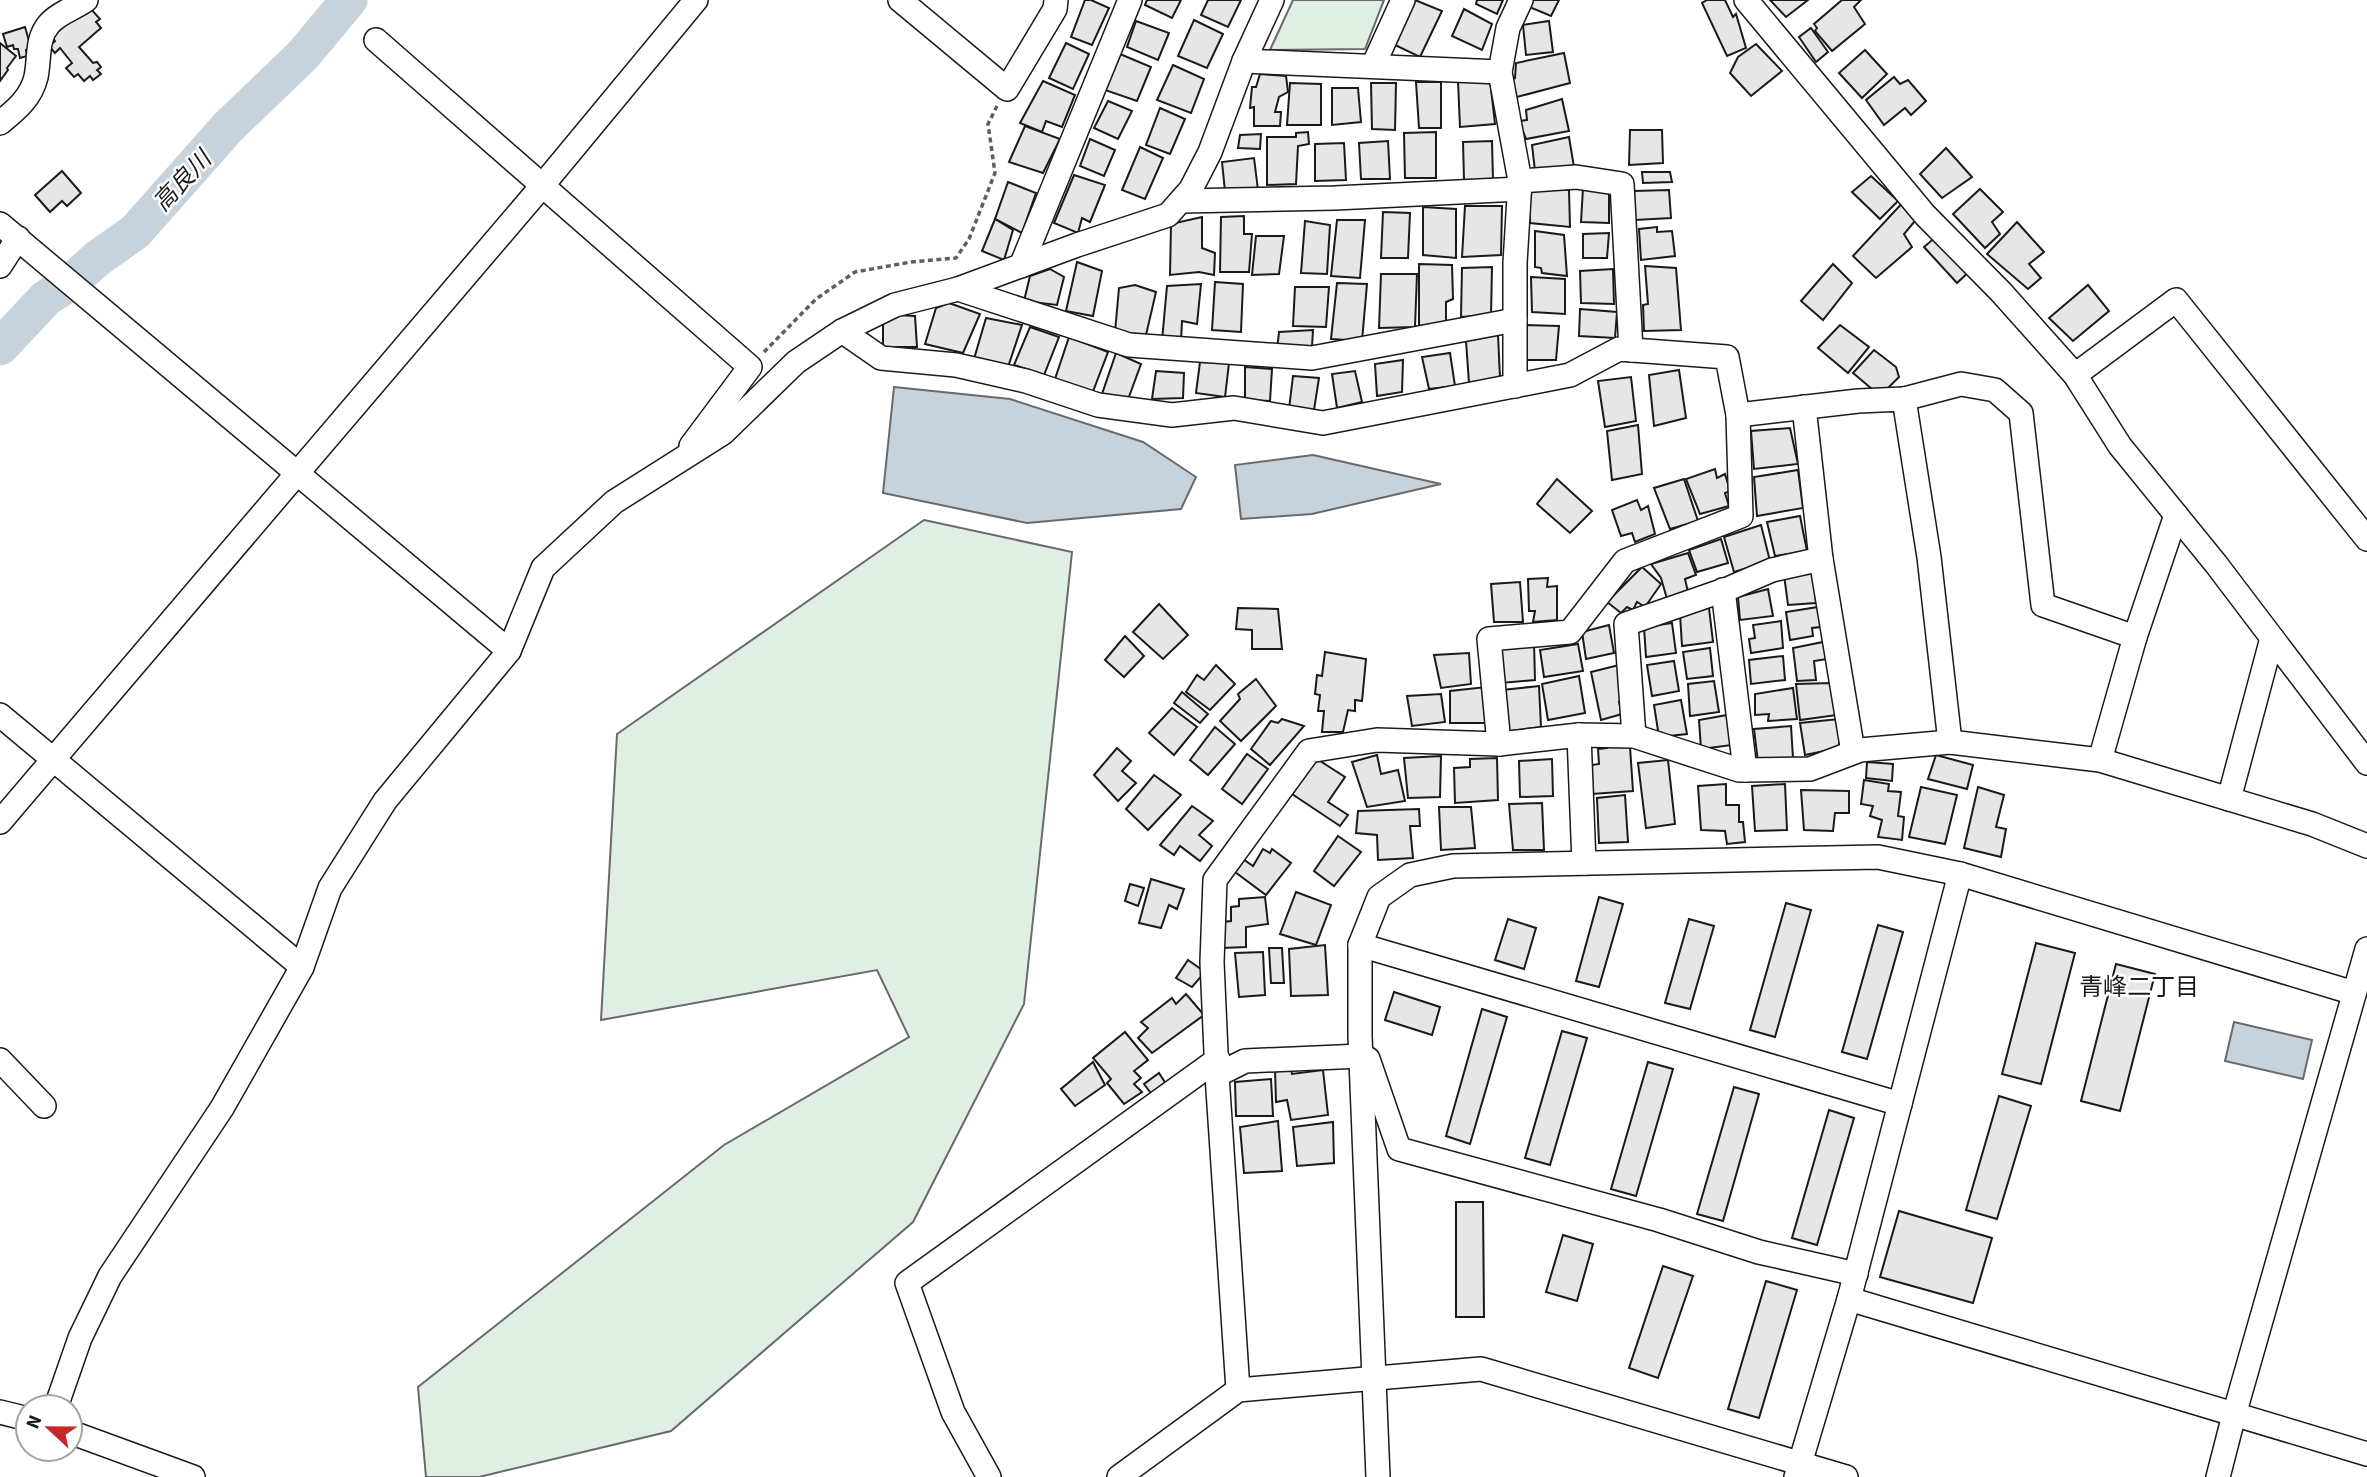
<svg xmlns="http://www.w3.org/2000/svg" width="2367" height="1477" font-family="'Source Sans 3','Noto Sans JP',sans-serif">
<rect width="100%" height="100%" fill="#fff"/>
<g fill="#e0efe3" stroke="#6a6a6a" stroke-width="2">
<path d="M1293,0H1384L1365,49L1270,50Z"/>
<path d="M924,520L1072,552L1024,1004L913,1222L671,1431L479,1477H426L418,1387L724,1145L909,1037L877,970L601,1020L617,734Z"/>
</g>
<g fill="#c6d2dc" stroke="#6a6a6a" stroke-width="2">
<path d="M894,387L1010,399L1143,442L1196,477L1181,509L1027,523L883,493Z"/>
<path d="M1313,455L1441,484L1312,514L1241,519L1235,465Z"/>
<path d="M2234,1022L2312,1040L2303,1079L2225,1061Z"/>
</g>
<g fill="none" stroke-linecap="round" stroke-linejoin="round">
<path stroke="#c6d2dc" stroke-width="37" d="M0,347L46,298L71,282L98,258L135,232L228,127L303,55L349,0"/>
</g>
<g fill="#e6e6e6" stroke="#1a1a1a" stroke-width="2">
<path d="M1085,0H1091L1109,8L1092,45L1071,37Z"/>
<path d="M1147,0H1181L1172,18L1145,5Z"/>
<path d="M1208,0H1241L1228,27L1201,15Z"/>
<path d="M1415,0L1442,11L1420,57L1395,45Z"/>
<path d="M1477,0H1503L1497,14L1476,4Z"/>
<path d="M1530,0H1559L1551,16L1527,6Z"/>
<path d="M1707,0H1725L1733,17L1736,14L1746,48L1727,56L1702,3Z"/>
<path d="M1770,0H1808L1786,17Z"/>
<path d="M1842,0H1861L1854,7L1865,24L1832,51L1815,31L1817,28L1814,24Z"/>
<path d="M84,9H91L100,19L96,22L101,28L79,47L93,63L97,62L101,67L97,70L101,74L93,80L90,76L84,81L78,74L74,77L66,68L72,63L60,48L55,53L49,46L55,41L52,37Z"/>
<path d="M1464,9L1492,24L1482,50L1452,36Z"/>
<path d="M1194,20L1223,34L1207,68L1178,56Z"/>
<path d="M1136,21L1169,33L1158,60L1127,47Z"/>
<path d="M1549,21L1553,52L1526,55L1523,25Z"/>
<path d="M25,27L31,48L26,50L27,56L20,58L18,49H14L13,45L7,47L3,34Z"/>
<path d="M1811,28L1828,52L1816,62L1799,37Z"/>
<path d="M0,43L16,56L7,68L8,70L0,81Z"/>
<path d="M1066,43L1089,54L1073,89L1049,78Z"/>
<path d="M1756,44L1782,71L1751,96L1730,73L1738,57Z"/>
<path d="M1865,50L1887,74L1862,98L1839,73Z"/>
<path d="M1564,53L1570,83L1513,98L1507,82L1515,78L1516,63Z"/>
<path d="M1120,54L1151,67L1137,101L1105,90Z"/>
<path d="M1173,65L1204,79L1191,113L1157,100Z"/>
<path d="M1260,74L1286,76L1288,92L1279,97L1275,112H1281L1280,126H1254V107L1250,108L1252,87H1256Z"/>
<path d="M1894,77L1900,84L1908,80L1926,101L1911,115L1905,108L1884,125L1866,100Z"/>
<path d="M1490,80L1495,124L1460,127L1458,81Z"/>
<path d="M1043,81L1075,95L1062,127L1046,121L1042,132L1020,123Z"/>
<path d="M1416,82H1441V128H1419Z"/>
<path d="M1290,83L1321,84V125H1287Z"/>
<path d="M1371,83H1396L1395,130L1372,129Z"/>
<path d="M1332,88H1358L1361,122L1332,125Z"/>
<path d="M1562,99L1569,131L1526,139L1519,121L1527,120L1526,110Z"/>
<path d="M1108,101L1132,111L1118,139L1094,128Z"/>
<path d="M1160,108L1185,119L1170,154L1146,145Z"/>
<path d="M1025,126L1060,139L1043,173L1009,162Z"/>
<path d="M1630,130H1662L1663,163L1629,165Z"/>
<path d="M1308,132L1309,144L1298,146L1296,184L1267,185V137H1296V133Z"/>
<path d="M1436,132V178H1405L1404,133Z"/>
<path d="M1261,134L1260,149L1238,148L1240,135Z"/>
<path d="M1569,137L1574,167L1535,171L1532,145Z"/>
<path d="M1090,139L1115,150L1104,176L1080,166Z"/>
<path d="M1388,141L1390,179H1361L1359,143Z"/>
<path d="M1492,141L1493,180H1464L1463,142Z"/>
<path d="M1344,143L1346,180L1315,181V144Z"/>
<path d="M1140,147L1163,158L1145,199L1122,190Z"/>
<path d="M1946,148L1972,177L1942,198L1920,174Z"/>
<path d="M1254,158L1258,190L1225,191L1222,162Z"/>
<path d="M62,171L81,193L67,206L62,201L50,212L35,195Z"/>
<path d="M1642,172H1670L1672,182L1643,183Z"/>
<path d="M1074,175L1105,185L1090,222L1082,218L1078,233L1054,223Z"/>
<path d="M1871,176L1898,201L1880,219L1852,192Z"/>
<path d="M1008,182L1036,193L1022,233L995,219Z"/>
<path d="M1529,187L1569,190L1570,227L1530,223Z"/>
<path d="M1583,188L1609,190V223L1581,222Z"/>
<path d="M1980,189L2003,212L1992,222L2000,234L1985,248L1953,214Z"/>
<path d="M1669,190L1671,218L1635,220L1634,191Z"/>
<path d="M1906,199L1920,215L1904,234L1912,247L1876,278L1853,256Z"/>
<path d="M1465,206H1502L1501,255L1462,257Z"/>
<path d="M1423,207L1456,209V258L1423,255Z"/>
<path d="M1383,212L1410,213L1408,258H1381Z"/>
<path d="M1244,216V234H1252L1249,272H1220L1221,217Z"/>
<path d="M1202,217V248L1215,253L1214,275L1199,272L1170,275L1171,224Z"/>
<path d="M995,219L1013,230L1004,260L982,251Z"/>
<path d="M1337,220H1365L1360,278L1331,276Z"/>
<path d="M1305,221L1330,225L1327,274L1301,273Z"/>
<path d="M2017,222L2044,252L2029,264L2041,278L2028,289L1987,254Z"/>
<path d="M1657,227V232L1672,231L1675,256L1641,260L1639,229Z"/>
<path d="M1535,231L1564,235L1567,276L1542,273L1541,268L1535,267Z"/>
<path d="M1609,233L1607,258H1583V234Z"/>
<path d="M1939,234L1973,268L1957,283L1924,247Z"/>
<path d="M1256,236H1284L1279,274L1252,275Z"/>
<path d="M1077,262L1102,271L1093,316L1066,311Z"/>
<path d="M1419,264L1452,265L1453,299L1446,302V323L1419,326Z"/>
<path d="M1833,264L1852,283L1823,320L1801,301Z"/>
<path d="M1645,266L1676,268L1681,330L1644,331L1643,305L1648,304Z"/>
<path d="M1492,267L1491,315L1461,317L1462,268Z"/>
<path d="M1050,269L1064,277L1057,305L1024,301L1030,276Z"/>
<path d="M1613,269L1614,304L1581,303L1580,271Z"/>
<path d="M1381,274H1417L1415,327L1379,328Z"/>
<path d="M1531,277L1565,279V314L1532,312Z"/>
<path d="M1215,282L1243,284L1241,332L1212,330Z"/>
<path d="M1337,283L1367,284L1362,341L1331,339Z"/>
<path d="M1201,284L1197,324L1182,321L1181,341H1162L1167,286Z"/>
<path d="M1135,285L1156,292L1146,335L1115,332L1119,288Z"/>
<path d="M2088,285L2109,311L2073,341L2049,318Z"/>
<path d="M1295,287H1329L1326,327L1293,326Z"/>
<path d="M949,303L980,314L963,353L925,344L936,308Z"/>
<path d="M1580,309L1617,312L1615,338L1579,336Z"/>
<path d="M897,315L915,316L917,347H883V322Z"/>
<path d="M986,318L1022,325L1008,367L974,359Z"/>
<path d="M1525,325L1559,326L1556,360H1527Z"/>
<path d="M1840,325L1869,347L1848,373L1818,348Z"/>
<path d="M1030,327L1059,337L1044,375L1014,365Z"/>
<path d="M1313,330L1312,347L1277,350L1279,332Z"/>
<path d="M1498,335L1500,378L1469,383L1466,341Z"/>
<path d="M1069,337L1108,352L1092,394L1054,382Z"/>
<path d="M1874,350L1896,367L1899,377L1887,389H1872L1853,373Z"/>
<path d="M1116,353L1141,364L1126,405L1102,394Z"/>
<path d="M1450,353L1455,386L1429,389L1422,357Z"/>
<path d="M1403,360L1402,392L1377,396L1375,364Z"/>
<path d="M1200,362L1229,363L1225,397L1196,393Z"/>
<path d="M1245,367L1272,369L1270,401L1245,400Z"/>
<path d="M1679,370L1686,418L1654,426L1649,375Z"/>
<path d="M1156,371L1184,373L1183,398L1152,399Z"/>
<path d="M1355,371L1362,402L1337,408L1332,374Z"/>
<path d="M1293,376L1319,378L1314,410L1289,409Z"/>
<path d="M1631,377L1636,421L1605,427L1598,381Z"/>
<path d="M1638,425L1642,474L1612,480L1607,431Z"/>
<path d="M1790,428L1798,464L1754,469L1751,431Z"/>
<path d="M1715,469L1717,478L1725,474L1730,491L1725,493L1729,506L1700,514L1686,479Z"/>
<path d="M1798,470L1803,508L1757,516L1754,477Z"/>
<path d="M1557,479L1592,511L1570,533L1537,504Z"/>
<path d="M1684,479L1698,521L1670,529L1654,488Z"/>
<path d="M1637,500L1641,510L1648,506L1655,534L1635,542L1632,533L1621,536L1612,510Z"/>
<path d="M1800,516L1807,551L1775,556L1767,522Z"/>
<path d="M1761,525L1770,561L1734,572L1724,537Z"/>
<path d="M1721,539L1728,563L1697,572L1689,550Z"/>
<path d="M1688,553L1696,575L1685,579L1688,592L1667,599L1661,578L1651,564Z"/>
<path d="M1642,567L1661,584L1645,607L1637,602L1633,610L1627,607L1621,613L1607,602Z"/>
<path d="M1813,573L1816,603L1788,605L1784,575Z"/>
<path d="M1548,578L1547,587L1557,586V620L1533,622L1535,611H1529L1528,579Z"/>
<path d="M1520,582L1523,622H1494L1491,584Z"/>
<path d="M1768,589L1773,616L1740,620L1738,597Z"/>
<path d="M1159,604L1188,635L1163,659L1133,632Z"/>
<path d="M1818,607L1821,627L1812,628L1813,636L1790,640L1786,612Z"/>
<path d="M1238,608L1278,609L1282,649H1252V630L1236,629Z"/>
<path d="M1709,608L1713,642L1682,646L1680,614Z"/>
<path d="M1781,621L1783,648L1751,653L1749,639L1755,638L1753,625Z"/>
<path d="M1672,623L1676,653L1646,657L1644,627Z"/>
<path d="M1609,625L1614,653L1586,659L1582,632Z"/>
<path d="M1125,636L1144,656L1124,677L1105,660Z"/>
<path d="M1534,642L1535,680L1501,683L1498,645Z"/>
<path d="M1823,642L1827,659L1814,661L1816,680L1797,681L1793,648Z"/>
<path d="M1578,644L1583,671L1544,677L1540,650Z"/>
<path d="M1710,648L1713,676L1687,679L1683,652Z"/>
<path d="M1325,652L1366,659L1362,701L1355,700V711L1348,710L1343,732H1322L1324,711H1318L1320,695L1315,694L1317,675L1322,676Z"/>
<path d="M1469,653L1471,684L1441,688L1434,655Z"/>
<path d="M1783,656L1785,680L1751,684L1749,660Z"/>
<path d="M1674,661L1679,691L1652,696L1647,665Z"/>
<path d="M1216,665L1235,684L1210,710L1186,692L1197,675L1204,680Z"/>
<path d="M1619,665L1625,700L1619,702L1622,714L1601,720L1591,672Z"/>
<path d="M1579,676L1585,713L1548,720L1542,684Z"/>
<path d="M1256,679L1276,706L1241,741L1220,721L1240,699L1238,694Z"/>
<path d="M1714,681L1719,712L1690,716L1688,684Z"/>
<path d="M1832,683L1837,715L1800,720L1796,684Z"/>
<path d="M1539,686L1541,727L1504,732L1502,690Z"/>
<path d="M1486,687V723H1450V691Z"/>
<path d="M1793,688L1797,719L1768,721L1769,714L1755,715V694Z"/>
<path d="M1182,692L1208,714L1200,723L1174,703Z"/>
<path d="M1441,694L1445,722L1412,726L1407,696Z"/>
<path d="M1681,700L1687,734L1659,737L1654,705Z"/>
<path d="M1172,708L1197,727L1174,755L1149,733Z"/>
<path d="M1727,715L1732,745L1701,749L1699,720Z"/>
<path d="M1282,719L1304,726L1270,765L1251,749L1271,721L1278,723Z"/>
<path d="M1839,719V748L1805,755L1800,723Z"/>
<path d="M1791,726L1793,758L1758,762L1754,729Z"/>
<path d="M1215,727L1235,744L1208,775L1190,760Z"/>
<path d="M1610,742L1630,747L1633,791L1592,794V765L1599,764L1598,749L1607,748Z"/>
<path d="M1117,748L1131,761L1122,771L1136,783L1118,801L1094,775Z"/>
<path d="M1247,754L1268,769L1242,804L1222,789Z"/>
<path d="M1377,755L1381,774L1398,770L1405,801L1367,807L1352,762Z"/>
<path d="M1936,755L1973,765L1967,789L1928,779Z"/>
<path d="M1441,756L1440,797L1408,798L1404,758Z"/>
<path d="M1497,758L1498,800L1455,803L1454,768L1470,767V759Z"/>
<path d="M1317,759L1345,777L1328,802L1348,815L1340,826L1292,794Z"/>
<path d="M1552,759L1553,796L1520,797L1519,761Z"/>
<path d="M1668,760L1675,824L1646,828L1638,763Z"/>
<path d="M1867,762L1893,764L1892,781L1866,778Z"/>
<path d="M1154,775L1181,795L1148,830L1126,809Z"/>
<path d="M1864,780L1889,784L1888,791L1901,792L1898,816L1904,817L1902,840L1878,837L1882,820L1870,816L1873,806L1861,804Z"/>
<path d="M1726,784V805H1739V822H1743L1745,842L1727,844L1725,831L1701,830L1698,786Z"/>
<path d="M1785,784L1787,830L1755,831L1752,786Z"/>
<path d="M1921,787L1957,795L1945,844L1909,837Z"/>
<path d="M1978,787L2004,795L1996,827L2006,829L2001,857L1964,848Z"/>
<path d="M1801,790L1849,791V813H1835L1833,831L1804,830Z"/>
<path d="M1625,795L1628,842L1599,843L1597,798Z"/>
<path d="M1542,803L1544,850H1513L1509,804Z"/>
<path d="M1192,806L1213,821L1199,835L1212,846L1200,861L1180,846L1174,855L1160,845Z"/>
<path d="M1439,807H1471L1475,848L1441,850Z"/>
<path d="M1419,809L1420,826H1410L1413,858L1378,860L1377,835L1356,833L1358,811Z"/>
<path d="M1338,836L1361,852L1334,886L1314,871Z"/>
<path d="M1263,849L1270,853L1272,849L1291,863L1266,895L1235,872L1243,859L1253,866Z"/>
<path d="M1151,879L1184,889L1177,909L1169,905L1161,928L1139,923Z"/>
<path d="M1130,884L1144,888L1138,906L1125,901Z"/>
<path d="M1296,892L1331,905L1316,945L1280,934Z"/>
<path d="M1265,897L1268,924L1246,927V947L1222,948V922L1231,921V907L1239,906V899Z"/>
<path d="M1599,897L1623,904L1599,987L1576,981Z"/>
<path d="M1786,903L1811,910L1775,1037L1750,1030Z"/>
<path d="M1508,919L1536,928L1524,969L1495,960Z"/>
<path d="M1689,919L1714,926L1690,1009L1665,1003Z"/>
<path d="M1878,925L1903,932L1867,1059L1842,1052Z"/>
<path d="M2036,943L2075,953L2041,1084L2002,1074Z"/>
<path d="M1325,945L1328,995L1291,996L1289,949Z"/>
<path d="M1269,948H1282L1284,983H1271Z"/>
<path d="M1263,952L1265,995L1239,997L1235,953Z"/>
<path d="M1188,960L1205,972L1192,987L1176,978Z"/>
<path d="M2116,964L2155,974L2120,1111L2081,1101Z"/>
<path d="M1394,992L1440,1007L1432,1035L1385,1020Z"/>
<path d="M1186,994L1204,1015L1152,1053L1138,1038L1148,1028L1141,1022L1172,998L1176,1004Z"/>
<path d="M1482,1009L1507,1017L1470,1144L1446,1136Z"/>
<path d="M1562,1031L1587,1038L1550,1165L1525,1158Z"/>
<path d="M1125,1032L1148,1060L1134,1071L1141,1078L1134,1084L1142,1092L1124,1104L1107,1083L1111,1079L1093,1058Z"/>
<path d="M1093,1062L1105,1085L1075,1106L1061,1089Z"/>
<path d="M1648,1062L1673,1069L1636,1196L1611,1189Z"/>
<path d="M1291,1067L1292,1074L1323,1070L1328,1115L1291,1120L1287,1100L1276,1102L1275,1069Z"/>
<path d="M1159,1073L1168,1087L1153,1096L1144,1084Z"/>
<path d="M1271,1079L1273,1116H1236L1235,1082Z"/>
<path d="M1734,1087L1759,1094L1723,1221L1697,1214Z"/>
<path d="M1999,1096L2031,1106L1997,1219L1966,1210Z"/>
<path d="M1829,1110L1854,1118L1817,1245L1792,1238Z"/>
<path d="M1278,1121L1282,1171L1244,1173L1240,1127Z"/>
<path d="M1333,1122L1334,1163L1297,1166L1293,1127Z"/>
<path d="M1456,1202H1483L1484,1317H1456Z"/>
<path d="M1899,1211L1992,1238L1973,1303L1880,1277Z"/>
<path d="M1563,1235L1593,1244L1577,1301L1546,1292Z"/>
<path d="M1663,1266L1693,1276L1658,1378L1629,1368Z"/>
<path d="M1766,1281L1797,1290L1759,1418L1728,1409Z"/>
</g>
<g fill="none" stroke-linecap="round" stroke-linejoin="round">
<g stroke="#1a1a1a" stroke-width="26">
<g id="minor">
<path d="M900,0L1007,89L1055,9L1056,0"/>
<path d="M1746,0L1925,215L2001,292L2075,375L2120,446L2216,564L2367,763"/>
<path d="M376,40L750,367L691,446"/>
<path d="M1244,61L1500,72"/>
<path d="M1373,66L1403,0"/>
<path d="M0,123C16,110 31,98 36,77C40,58 36,39 49,24C57,14 75,8 86,0"/>
<path d="M1520,181L1576,177L1622,184L1631,350"/>
<path d="M1181,201L1335,198L1520,189"/>
<path d="M0,224L509,651"/>
<path d="M0,266L18,238"/>
<path d="M1021,266L1130,0"/>
<path d="M958,289L1129,345L1312,358L1515,320"/>
<path d="M842,331L881,358L956,365L1026,381L1098,405L1172,415L1234,408L1323,423L1570,375L1619,349L1727,357L1738,415L1741,516L1625,561L1570,632L1489,639L1499,744"/>
<path d="M2075,375L2176,300L2367,539"/>
<path d="M1515,386V263L1520,181L1500,72L1508,28L1521,0"/>
<path d="M1904,399L1961,384L1995,390L2021,413L2043,605L2135,637L2100,760"/>
<path d="M1738,415L1858,401L1904,399L1929,557L1950,742"/>
<path d="M1821,559L1853,752"/>
<path d="M1723,590L1745,770"/>
<path d="M2135,637L2176,515"/>
<path d="M0,715L302,967"/>
<path d="M1579,735L1584,863"/>
<path d="M1634,736L1626,624L1730,588L1772,570L1821,559L1804,407"/>
<path d="M2229,799L2272,638"/>
<path d="M0,822L542,186L696,0"/>
<path d="M1360,945L1900,1104"/>
<path d="M1368,1059L1399,1149L1659,1220L1759,1252L1856,1274"/>
<path d="M0,1060L44,1106"/>
<path d="M1217,1075L1245,1061L1361,1056"/>
<path d="M1849,1299L2367,1454"/>
<path d="M1238,1390L1217,1075L1212,962L1215,880L1309,751L1377,740L1499,744L1579,735L1634,736L1739,770H1745L1810,769L1860,750L1950,742L2100,760L2312,824L2367,846"/>
<path d="M56,1407L80,1338L110,1276L222,1108L302,967L330,888L385,801L509,651L543,568L614,502L723,433L796,362L842,331L895,305L958,289L1077,245L1168,215L1191,189L1210,152L1244,61L1272,0"/>
<path d="M0,1412L28,1419"/>
<path d="M70,1432L193,1477"/>
<path d="M989,1477L953,1412L907,1283L1218,1059"/>
<path d="M1119,1477L1238,1390L1481,1369L1846,1477"/>
<path d="M1378,1477L1360,1036V945L1379,897L1410,875L1453,866L1878,857L1960,874L2354,993"/>
<path d="M1796,1477L1849,1299L1960,874"/>
<path d="M2218,1477L2234,1415L2367,949"/>
</g>
</g>
<path stroke="#5f5f5f" stroke-width="3.5" stroke-dasharray="5 3.5" stroke-linecap="butt" d="M764,352L816,299L855,272L911,262L956,258L969,239L995,173L988,124L997,106"/>
<use href="#minor" stroke="#fff" stroke-width="23"/>
</g>
<g text-anchor="middle" stroke-width="5" stroke-linejoin="round" paint-order="stroke">
<g font-size="24" font-style="italic" fill="#1a1a1a" stroke="#fff">
<text transform="translate(182 181) rotate(-47)" y="8">高良川</text>
</g>
<g font-size="24" fill="#1a1a1a" stroke="#fff">
<text x="2139" y="995">青峰二丁目</text>
</g>
</g>
<g transform="translate(49 1428) rotate(292)"><circle r="33" fill="#ffffff" stroke="#a3a3a3" stroke-width="2"/>
<path d="M0-5L12 26L0 18L-12 26Z" fill="#c62828"/>
<text y="-10" font-size="19" font-weight="bold" text-anchor="middle" fill="#1a1a1a">N</text>
</g>
</svg>
